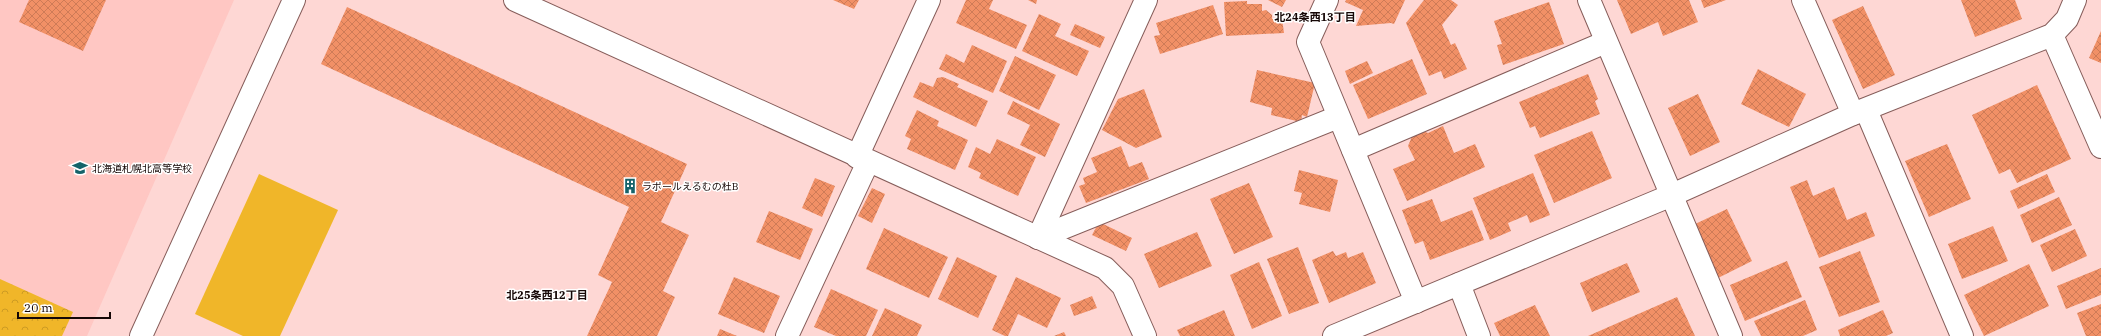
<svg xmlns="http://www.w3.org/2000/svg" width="2101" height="336" font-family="'IBM Plex Serif','Noto Sans JP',serif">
<defs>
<pattern id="park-crowns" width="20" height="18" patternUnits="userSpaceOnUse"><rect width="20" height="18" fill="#f0b629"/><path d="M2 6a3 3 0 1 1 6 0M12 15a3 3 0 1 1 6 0" fill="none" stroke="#cd9b23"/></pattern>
<pattern id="building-cross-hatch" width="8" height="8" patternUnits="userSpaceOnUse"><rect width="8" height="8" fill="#f19066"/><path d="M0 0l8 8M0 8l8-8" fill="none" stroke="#ce7b57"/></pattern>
</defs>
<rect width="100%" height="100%" fill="#fed7d4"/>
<path fill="#ffc7c3" d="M0,0H234L87,336H0Z"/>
<path fill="url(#park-crowns)" d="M0,279L73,312L62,336H0Z"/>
<path fill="#f0b629" d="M259,174L338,210L280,336H243L195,314Z"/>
<g fill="url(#building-cross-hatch)">
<path d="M29,0H106L83,51L19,22Z"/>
<path d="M833,0H859L854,9Z"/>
<path d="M966,0H993L989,9L1027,25L1016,49L956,23Z"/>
<path d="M1028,0H1037L1036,4Z"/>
<path d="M1268,0H1286L1282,7Z"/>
<path d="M1346,0H1405L1394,24L1391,23L1356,26L1363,10L1345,2Z"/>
<path d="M1424,0H1451L1458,5L1442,25L1451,45L1455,43L1467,69L1444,79L1441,71L1429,76L1406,23Z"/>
<path d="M1617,0H1689L1698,22L1663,36L1658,22L1631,34Z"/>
<path d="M1701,0H1726L1704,8Z"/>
<path d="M1961,0H2015L2022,19L1975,37Z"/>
<path d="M1247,1V4H1262V11L1266,10L1272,15V19H1282L1284,33L1226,36L1224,2Z"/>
<path d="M1549,2L1564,44L1503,65L1497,45L1502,44L1494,21Z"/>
<path d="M1213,5L1223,34L1160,54L1154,36L1160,35L1156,23Z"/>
<path d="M1863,6L1895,75L1863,89L1832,20Z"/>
<path d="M347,7L687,164L661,222L689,235L663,291L675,297L657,336H587L612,282L598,275L629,207L321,64Z"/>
<path d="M1039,14L1061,24L1055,36L1089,51L1077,76L1022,51Z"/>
<path d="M1075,24L1105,37L1100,48L1070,35Z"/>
<path d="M2101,31V63L2089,58Z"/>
<path d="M972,45L1007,61L993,93L939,69L946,54L964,63Z"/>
<path d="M1015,56L1056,75L1039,110L999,91Z"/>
<path d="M1412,59L1427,94L1368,119L1353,85Z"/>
<path d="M1367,61L1373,73L1350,84L1345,71Z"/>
<path d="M1758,69L1806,94L1789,127L1741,104Z"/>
<path d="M1257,70L1315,83L1307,117L1302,115L1301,122L1271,115L1272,108L1250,102Z"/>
<path d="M1588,74L1598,99L1595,101L1600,114L1540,138L1535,126L1530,128L1519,102Z"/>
<path d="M943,77L959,84L957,87L988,101L976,127L913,97L920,82L933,87L937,78Z"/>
<path d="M2037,85L2071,159L2017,183L2010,169L1999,174L1972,115Z"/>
<path d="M1144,89L1162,137L1136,148L1102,130L1118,99Z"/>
<path d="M1698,94L1720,142L1690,156L1668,108Z"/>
<path d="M1013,101L1060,124L1045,157L1020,145L1030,125L1007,114Z"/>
<path d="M917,110L939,121L937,126L968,140L955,170L907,149L911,139L905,136Z"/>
<path d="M1443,126L1454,153L1475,144L1485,167L1407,201L1393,169L1415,160L1408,146L1413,134L1420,130L1428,133Z"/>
<path d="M1592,131L1612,178L1554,203L1534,155Z"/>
<path d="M997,139L1036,157L1018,196L979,178L981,173L968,167L976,147L990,154Z"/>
<path d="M1947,144L1971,199L1929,217L1905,161Z"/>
<path d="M1121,146L1129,167L1142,162L1149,179L1086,203L1079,186L1085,184L1083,178L1097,172L1091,158Z"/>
<path d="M1299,170L1338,180L1330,212L1299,204L1302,193L1294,191Z"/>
<path d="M1533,173L1550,215L1530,223L1527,215L1508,223L1511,231L1490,240L1473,198Z"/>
<path d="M2047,174L2055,192L2018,209L2010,191Z"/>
<path d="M815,178L835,186L822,217L802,208Z"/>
<path d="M1807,180L1813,196L1834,187L1847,220L1866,212L1875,236L1819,258L1790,187Z"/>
<path d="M1249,183L1273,237L1234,254L1210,199Z"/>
<path d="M872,188L885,194L872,223L858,216Z"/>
<path d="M2059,197L2072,225L2032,243L2020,215Z"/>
<path d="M1432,199L1441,222L1472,210L1484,240L1430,260L1423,241L1415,244L1402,210Z"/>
<path d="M1727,209L1752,261L1718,278L1693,225Z"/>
<path d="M769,211L813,229L800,260L756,242Z"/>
<path d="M1099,222L1132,238L1126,251L1092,235Z"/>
<path d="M1993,226L2008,261L1962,279L1948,244Z"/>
<path d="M884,228L948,257L929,298L866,269Z"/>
<path d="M2075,229L2087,256L2052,272L2040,245Z"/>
<path d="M1197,232L1212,266L1159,288L1144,254Z"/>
<path d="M1298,247L1319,303L1289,314L1267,259Z"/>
<path d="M1333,251L1336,256L1346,252L1348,258L1363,252L1376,283L1329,303L1312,260Z"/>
<path d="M1860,251L1880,302L1839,317L1819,267Z"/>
<path d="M957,257L997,276L978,318L938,299Z"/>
<path d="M1787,261L1802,297L1745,321L1730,285Z"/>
<path d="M1259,262L1282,316L1252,329L1230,275Z"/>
<path d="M1627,263L1640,292L1592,312L1580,283Z"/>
<path d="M2029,264L2049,306L1984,336L1964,295Z"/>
<path d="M2101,268V295L2066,309L2057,286Z"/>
<path d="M734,277L780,296L764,333L718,314Z"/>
<path d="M1016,277L1061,298L1047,328L1018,314L1008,336H1005L992,330Z"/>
<path d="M831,289L878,310L866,336H836L814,327Z"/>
<path d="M1092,296L1097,308L1074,316L1070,305Z"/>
<path d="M1677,297L1695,336H1588Z"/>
<path d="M1805,300L1817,330L1803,336H1761L1754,321Z"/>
<path d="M2101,304V336H2086L2077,313Z"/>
<path d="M1535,305L1550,336H1500L1494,323Z"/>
<path d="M885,308L922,325L917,336H872Z"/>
<path d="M1224,310L1235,336H1180L1177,330Z"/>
<path d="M1883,310L1893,333L1886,336H1840L1838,330Z"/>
<path d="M720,329L737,336H717Z"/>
<path d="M1064,332L1066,336H1054Z"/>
</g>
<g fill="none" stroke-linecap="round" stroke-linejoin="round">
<g stroke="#865d5a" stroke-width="24">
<g id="minor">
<path d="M515,0L1105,268L1123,286L1145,336"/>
<path d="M1327,0L1308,42L1416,302"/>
<path d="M1589,0L1731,336"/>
<path d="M1803,0L1853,114"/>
<path d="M2052,35L2101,147"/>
<path d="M1866,110L1962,336"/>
<path d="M1353,150L1606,42"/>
<path d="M857,157L929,0"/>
<path d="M1038,238L1338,117"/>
<path d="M1038,238L1146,0"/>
<path d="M1459,284L1479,336"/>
<path d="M141,336L294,0"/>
<path d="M787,336L868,162"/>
<path d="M1334,336L1672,195L1853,114L2052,35L2067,19L2075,0"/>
</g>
</g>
<use href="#minor" stroke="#fff" stroke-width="22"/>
</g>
<defs>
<g id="school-bare" transform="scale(1.2)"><path d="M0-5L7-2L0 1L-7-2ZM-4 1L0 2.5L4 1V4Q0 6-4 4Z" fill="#15636a" stroke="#fff" stroke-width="2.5" paint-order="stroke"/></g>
<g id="building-bare" transform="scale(1.2)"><path d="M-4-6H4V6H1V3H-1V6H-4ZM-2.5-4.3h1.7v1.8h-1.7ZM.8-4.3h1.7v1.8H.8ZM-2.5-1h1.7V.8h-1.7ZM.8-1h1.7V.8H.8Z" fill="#15636a" stroke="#fff" stroke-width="2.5" paint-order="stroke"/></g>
</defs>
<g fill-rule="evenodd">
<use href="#school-bare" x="80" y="168"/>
<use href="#building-bare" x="630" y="186"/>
</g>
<g text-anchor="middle" stroke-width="3" stroke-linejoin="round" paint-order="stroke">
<g font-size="10" fill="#150706" stroke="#fff" text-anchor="start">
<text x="92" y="172">北海道札幌北高等学校</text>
<text x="642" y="190">ラポールえるむの杜B</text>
</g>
<g font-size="11" font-weight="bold" fill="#150706" stroke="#fff">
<text x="1315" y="21">北24条西13丁目</text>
<text x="547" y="299">北25条西12丁目</text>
</g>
</g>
<path d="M18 312v6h92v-6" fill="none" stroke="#150706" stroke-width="2"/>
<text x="24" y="312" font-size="12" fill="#150706" stroke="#ffffff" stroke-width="3" paint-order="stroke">20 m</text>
</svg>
